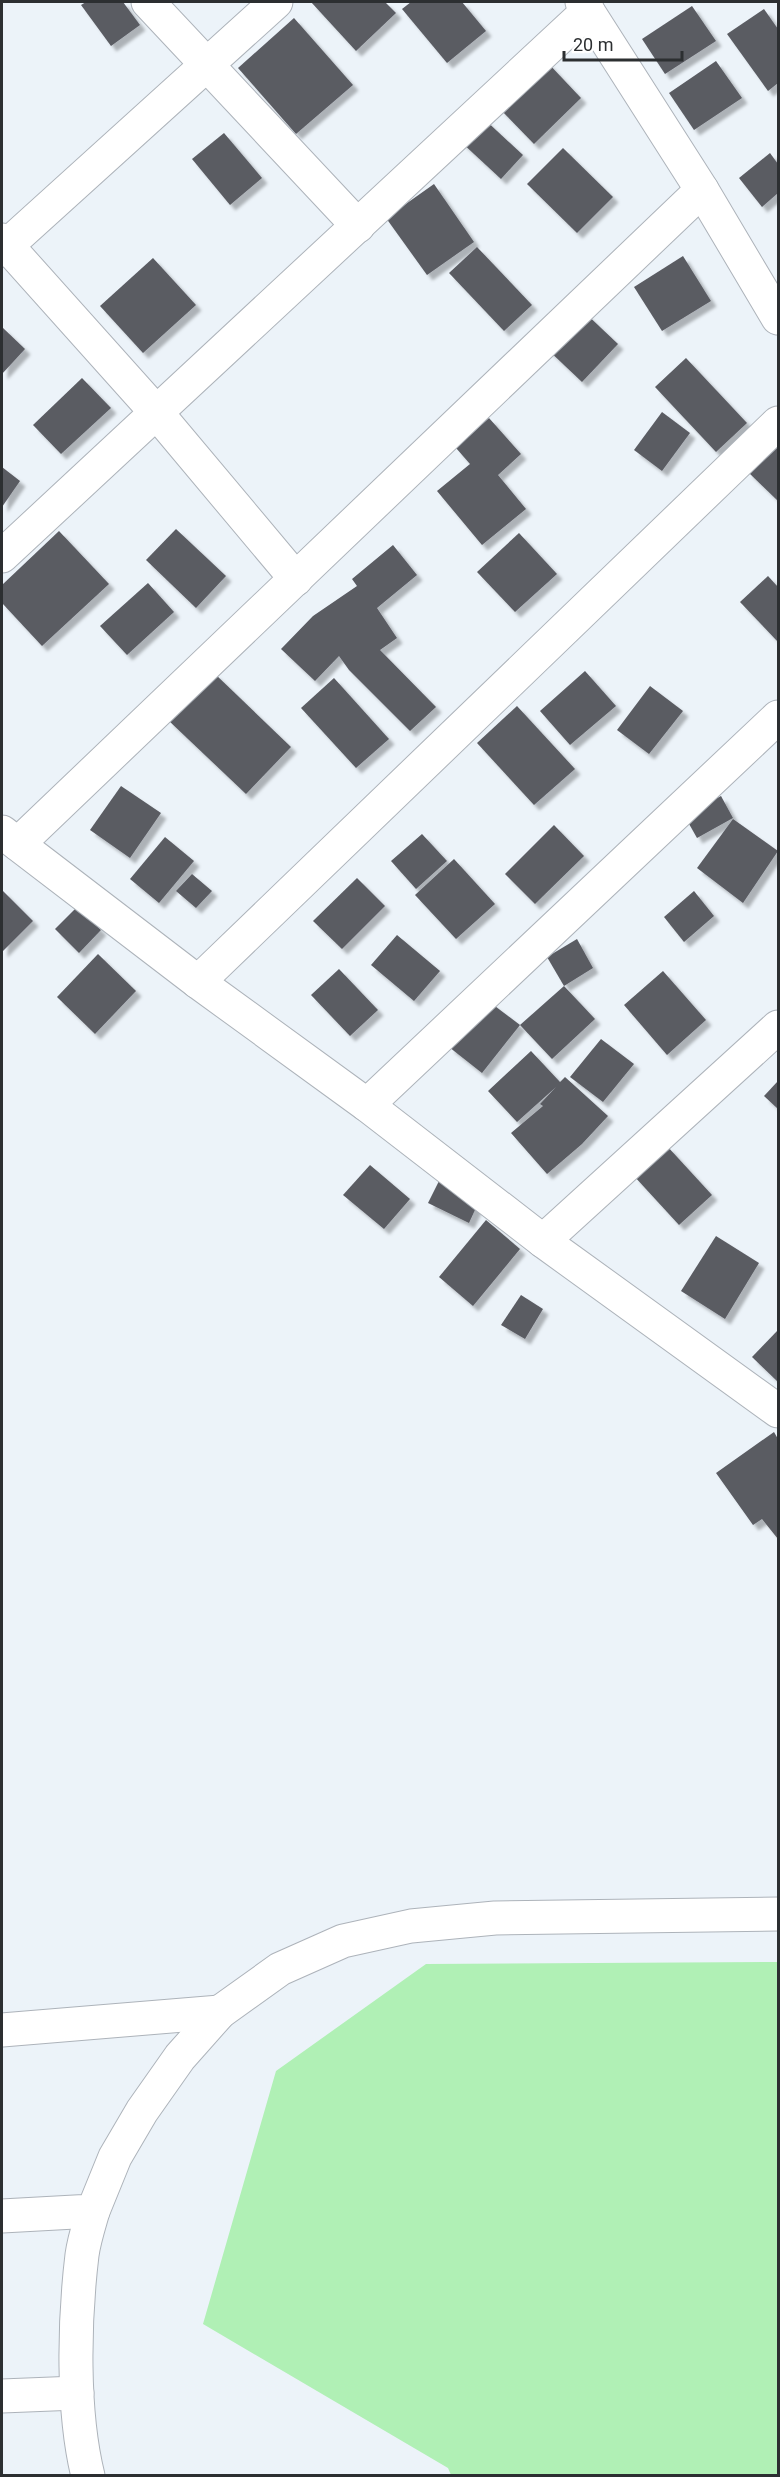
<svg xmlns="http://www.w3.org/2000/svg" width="780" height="2477" font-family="Roboto,sans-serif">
<defs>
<filter id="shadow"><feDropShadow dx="5.5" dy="5.5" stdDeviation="1.5" flood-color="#0004"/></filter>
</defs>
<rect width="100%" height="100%" fill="#ecf3f9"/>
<path fill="#b0f0b5" d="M778,1962V2475H451L448,2468L203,2324L276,2071L426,1964Z"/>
<g fill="#5a5b62" filter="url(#shadow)">
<path d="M86,2H123L140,25L111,46L81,5Z"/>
<path d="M311,2H385L396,13L356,51Z"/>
<path d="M411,2H462L486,31L447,63L402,9Z"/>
<path d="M692,6L716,41L665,74L642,39Z"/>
<path d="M764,9L778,29V83L768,91L727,34Z"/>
<path d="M294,18L353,85L296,134L238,68Z"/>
<path d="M716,61L742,98L694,130L669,93Z"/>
<path d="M547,62L581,98L534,144L499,108Z"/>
<path d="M482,117L523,155L501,179L460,141Z"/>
<path d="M224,133L262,178L230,205L192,159Z"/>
<path d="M563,148L613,197L577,233L527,184Z"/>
<path d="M770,153L778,164V193L762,207L739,178Z"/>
<path d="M434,184L474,242L427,275L386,218Z"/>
<path d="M477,247L532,305L504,331L449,273Z"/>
<path d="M683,256L711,301L662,331L634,287Z"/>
<path d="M153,258L196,305L143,353L100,306Z"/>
<path d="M581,309L618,344L582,382L545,347Z"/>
<path d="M2,327L25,349L2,374Z"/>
<path d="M686,358L747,423L716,452L655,387Z"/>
<path d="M82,378L111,408L61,454L33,425Z"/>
<path d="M662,412L690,433L662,471L634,450Z"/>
<path d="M489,418L521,454L498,475L526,509L482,545L437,491L470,464L456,448Z"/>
<path d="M778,438V501L747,471Z"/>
<path d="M2,467L20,481L2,507Z"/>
<path d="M176,529L226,576L196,608L146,560Z"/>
<path d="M59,531L109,584L42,646L2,603V585Z"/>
<path d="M519,533L557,574L515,612L477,572Z"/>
<path d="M393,545L417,575L377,608L397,638L380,650L436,707L410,731L349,670L339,656L315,681L281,649L313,616L357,586L352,579Z"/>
<path d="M768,576L778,587V642L740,602Z"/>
<path d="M148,583L174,612L127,655L100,626Z"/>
<path d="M585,671L616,706L570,745L540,711Z"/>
<path d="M214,673L291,747L246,794L168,720Z"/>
<path d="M334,678L389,739L356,768L301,708Z"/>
<path d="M650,686L683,711L649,754L617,730Z"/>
<path d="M517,706L575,769L534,805L477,743Z"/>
<path d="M121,786L161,813L130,858L90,830Z"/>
<path d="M721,796L733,818L697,838L684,815Z"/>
<path d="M733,819L778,851L743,903L697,868Z"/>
<path d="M554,825L584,856L535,904L505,874Z"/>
<path d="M422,834L447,861L416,889L391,861Z"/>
<path d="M165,837L194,861L159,903L130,879Z"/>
<path d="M454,859L495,904L456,939L415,895Z"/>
<path d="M192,874L212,891L196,908L176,891Z"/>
<path d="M357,878L385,906L342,949L313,921Z"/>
<path d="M2,890L33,921L2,952Z"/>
<path d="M694,891L714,916L684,942L664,917Z"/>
<path d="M77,907L101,930L79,953L55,929Z"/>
<path d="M397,935L440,971L414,1001L371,965Z"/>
<path d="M577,939L593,968L564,986L547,957Z"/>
<path d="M98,954L136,991L95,1034L57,997Z"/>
<path d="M339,969L378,1010L350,1036L311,995Z"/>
<path d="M663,971L706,1020L667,1055L624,1005Z"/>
<path d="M564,986L595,1019L552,1059L520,1025Z"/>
<path d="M487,1000L520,1025L482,1073L449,1047Z"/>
<path d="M601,1039L634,1064L603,1102L570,1077Z"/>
<path d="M531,1051L560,1082L565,1077L608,1116L582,1144L547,1174L511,1133L543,1106L540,1104L556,1087L517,1122L488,1091Z"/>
<path d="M778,1081V1109L764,1096Z"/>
<path d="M667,1146L712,1195L679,1225L634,1176Z"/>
<path d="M370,1165L410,1199L384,1229L343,1195Z"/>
<path d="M440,1179L480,1199L469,1223L428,1203Z"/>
<path d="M486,1220L520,1249L473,1306L439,1277Z"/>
<path d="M716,1236L759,1263L725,1319L681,1291Z"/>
<path d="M521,1295L543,1309L525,1339L501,1325Z"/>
<path d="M778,1330V1382L752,1357Z"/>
<path d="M774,1432L778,1439V1539L762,1519L753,1525L716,1473Z"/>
</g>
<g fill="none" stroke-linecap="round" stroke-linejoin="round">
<g stroke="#adb3ba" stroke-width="35">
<g id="minor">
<path d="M148,2L358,226"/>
<path d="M582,2L702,190L778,318"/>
<path d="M2,240L156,412L296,579"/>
<path d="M2,250L276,2"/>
<path d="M2,556L588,11"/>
<path d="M2,832L198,982L367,1105L543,1241L778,1411"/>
<path d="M18,844L702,190"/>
<path d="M198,982L778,423"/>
<path d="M367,1105L778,717"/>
<path d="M543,1241L778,1027"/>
<path d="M2,2030L220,2012"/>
<path d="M2,2216L93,2211L115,2157L142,2111L180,2057L220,2012L280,1969L343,1941L411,1926L495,1918L778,1914"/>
<path d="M2,2396L77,2393"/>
<path d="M88,2476C72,2411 74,2322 82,2255C84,2240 89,2225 93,2211"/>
</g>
</g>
<use href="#minor" stroke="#fff" stroke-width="33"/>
</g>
<rect width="780" height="2477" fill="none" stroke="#2c2f31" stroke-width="6"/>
<path d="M564 51v9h118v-9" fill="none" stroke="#2c2f31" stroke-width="3"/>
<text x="573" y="51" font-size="18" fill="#2c2f31" stroke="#ffffff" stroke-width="4.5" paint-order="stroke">20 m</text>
</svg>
